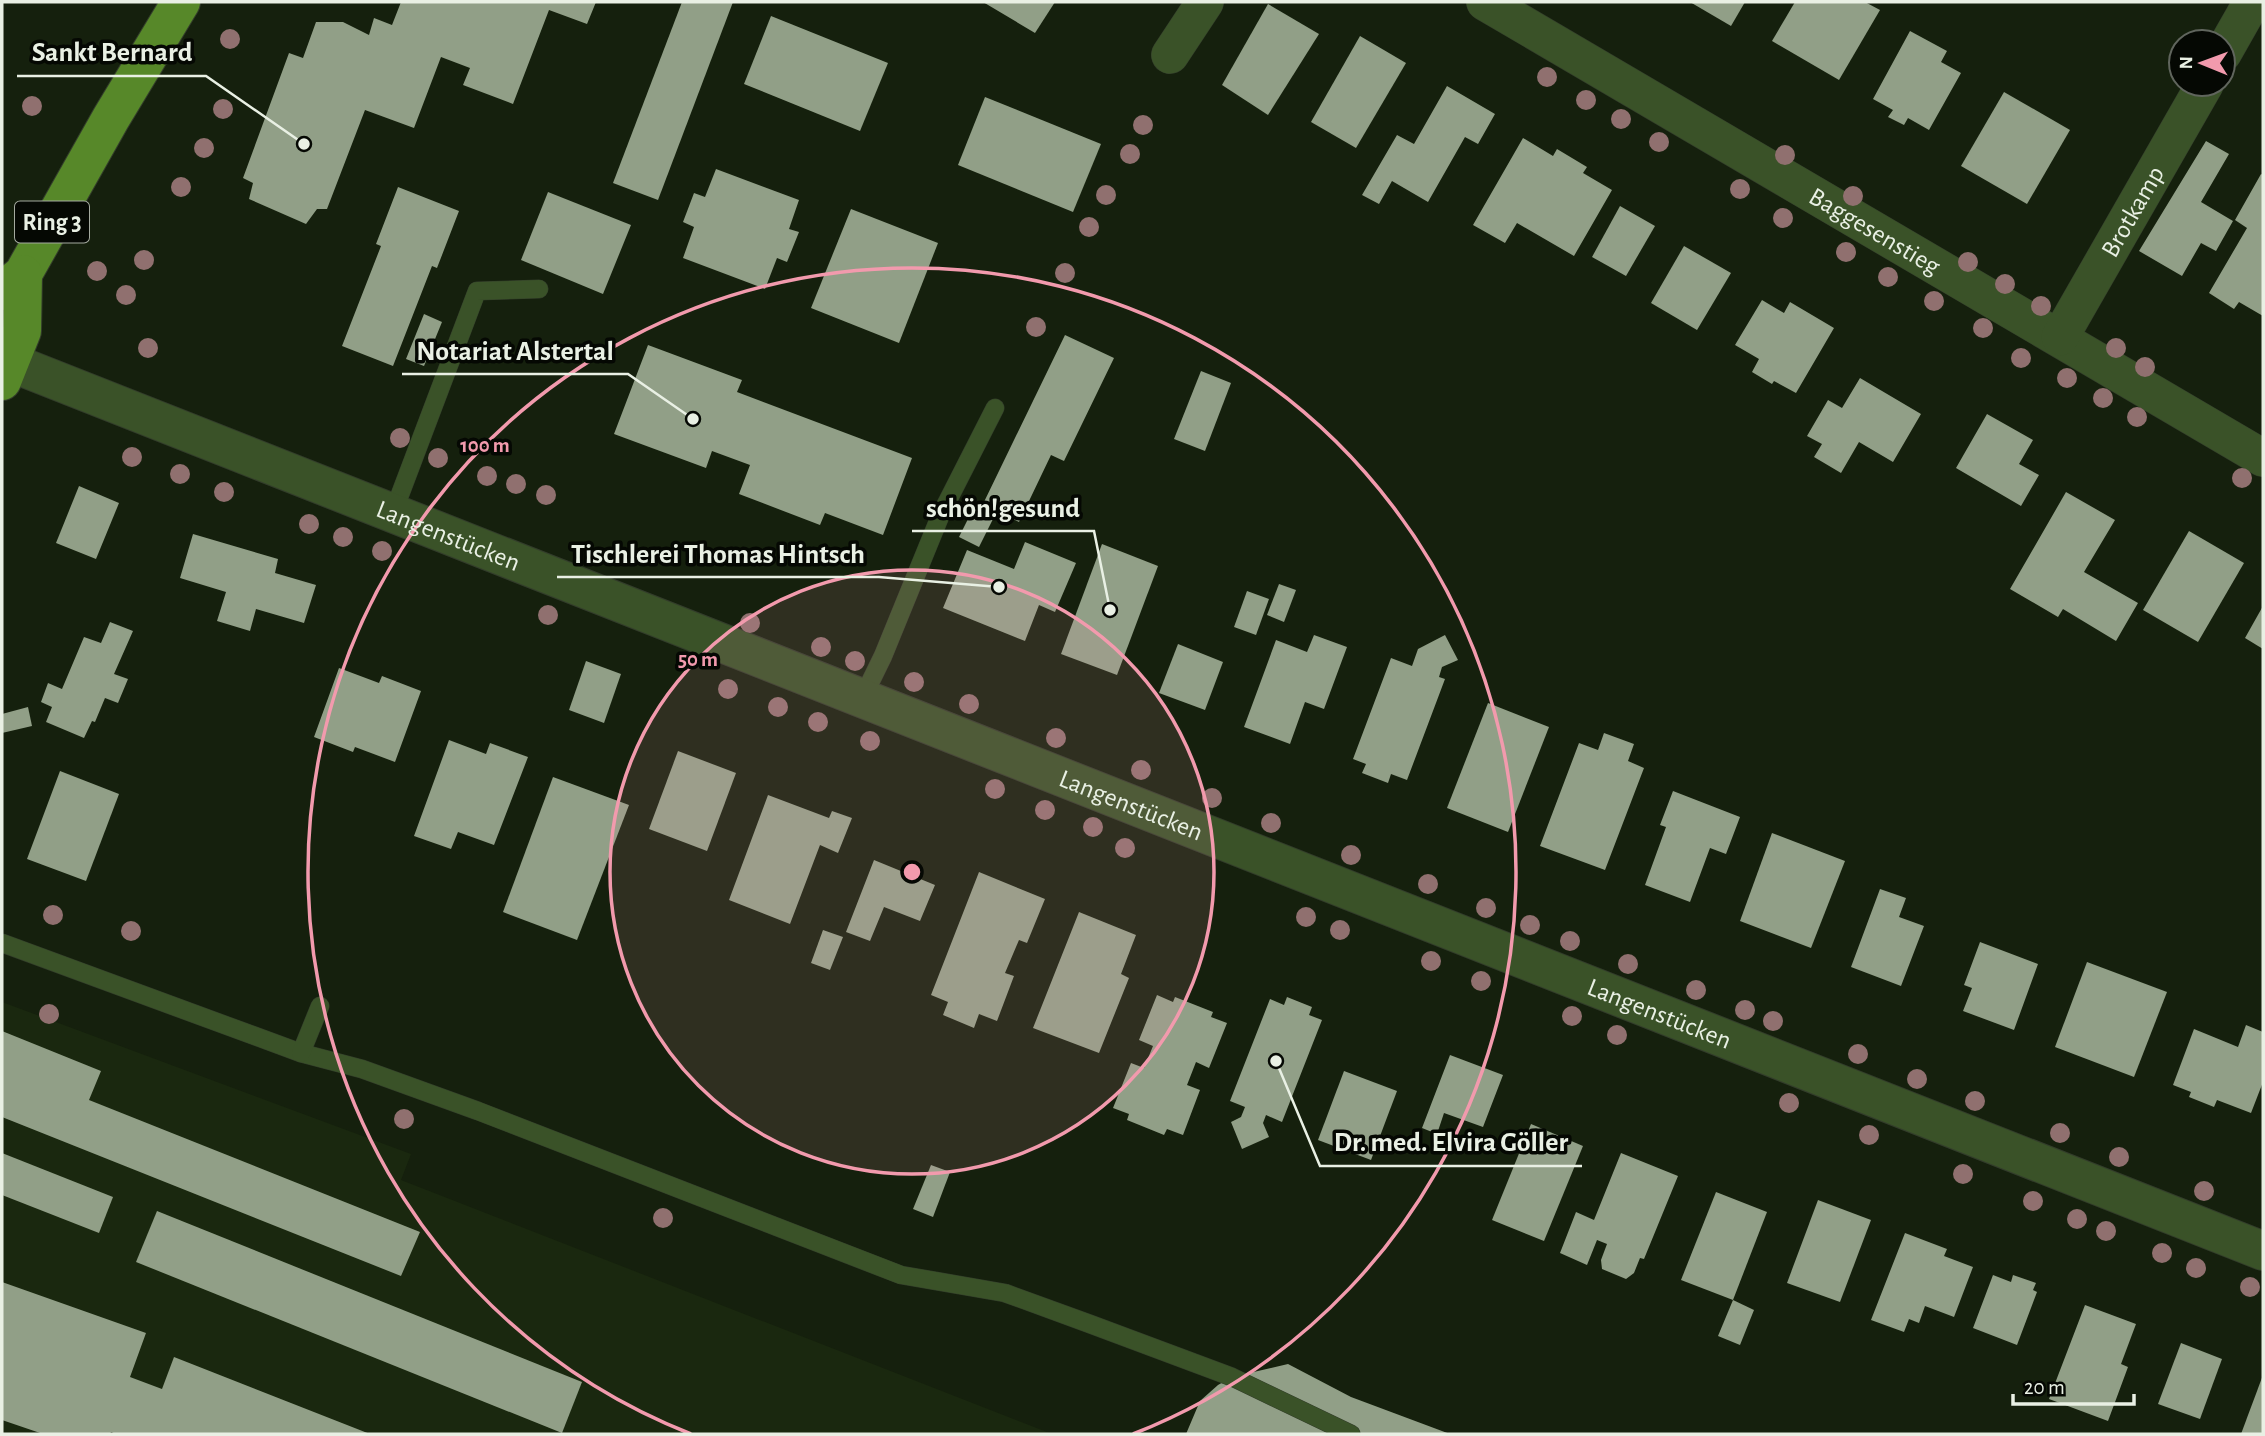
<svg xmlns="http://www.w3.org/2000/svg" width="2265" height="1436" font-family="'Alegreya Sans',sans-serif">
<rect width="100%" height="100%" fill="#15200d"/>
<path fill="#1a280f" d="M2,1002L411,1154L401,1180L1052,1434H2Z"/>
<g fill="#919f87">
<path d="M401,2H596L587,24L549,10L513,104L463,85L470,68L441,57L414,128L365,110L327,209H317L306,224L249,199L253,183L243,178L289,53L303,58L316,22H343L369,35L374,18L392,25Z"/>
<path d="M682,2H733L658,200L613,183Z"/>
<path d="M983,2H1055L1035,33Z"/>
<path d="M1690,2H1745L1731,26Z"/>
<path d="M1795,2H1865L1880,10L1839,80L1772,41Z"/>
<path d="M1268,4L1319,34L1268,115L1222,85Z"/>
<path d="M771,16L888,63L860,131L744,84Z"/>
<path d="M1910,31L1947,51L1941,62L1961,73L1929,130L1908,118L1904,125L1888,117L1893,110L1873,99Z"/>
<path d="M1360,36L1406,63L1356,148L1311,122Z"/>
<path d="M1447,86L1495,114L1478,144L1465,137L1428,202L1392,181L1379,204L1362,195L1397,135L1414,144Z"/>
<path d="M2004,92L2070,130L2027,204L1961,166Z"/>
<path d="M985,97L1101,144L1073,212L958,165Z"/>
<path d="M1523,138L1553,156L1557,149L1587,167L1583,173L1612,190L1574,256L1517,223L1505,243L1473,225Z"/>
<path d="M2206,141L2229,154L2201,202L2233,221L2216,251L2201,243L2182,276L2139,251Z"/>
<path d="M716,169L799,200L789,229L799,232L787,262L777,258L765,289L683,258L694,227L683,222L694,193L705,197Z"/>
<path d="M2261,174L2263,175V316L2239,302L2234,309L2209,293L2247,228L2235,220Z"/>
<path d="M398,187L459,211L437,268L432,266L393,366L342,346L381,246L376,244Z"/>
<path d="M548,192L631,225L603,294L521,260Z"/>
<path d="M1620,206L1655,226L1626,276L1592,257Z"/>
<path d="M851,209L938,243L899,343L811,308Z"/>
<path d="M1684,246L1731,273L1697,330L1651,303Z"/>
<path d="M1762,300L1784,313L1790,302L1834,328L1796,393L1774,381L1772,384L1752,372L1759,359L1735,345Z"/>
<path d="M424,314L442,322L424,366L406,359Z"/>
<path d="M1065,335L1114,358L1064,461L1051,455L1019,522L997,511L979,547L959,537L977,501L983,504Z"/>
<path d="M648,345L742,380L737,392L912,458L883,535L825,513L820,525L739,494L750,465L712,451L706,468L614,434Z"/>
<path d="M1201,371L1231,383L1205,451L1174,439Z"/>
<path d="M1860,378L1921,414L1893,462L1859,442L1841,473L1814,457L1822,444L1807,436L1828,400L1842,408Z"/>
<path d="M1987,414L2033,440L2019,464L2039,475L2021,506L1956,468Z"/>
<path d="M79,486L119,503L96,559L56,543Z"/>
<path d="M2066,492L2115,520L2084,572L2138,603L2116,641L2063,609L2058,617L2010,589Z"/>
<path d="M2189,531L2244,563L2198,642L2143,610Z"/>
<path d="M193,534L278,559L275,573L316,585L304,623L256,609L250,631L217,621L226,592L180,578Z"/>
<path d="M1025,542L1076,563L1055,612L1039,605L1025,641L943,608L967,550L1014,569Z"/>
<path d="M1102,544L1158,566L1117,675L1061,654Z"/>
<path d="M1279,584L1296,590L1284,622L1267,615Z"/>
<path d="M1247,591L1269,599L1256,635L1234,627Z"/>
<path d="M2263,606V649L2245,638Z"/>
<path d="M110,622L133,631L114,674L128,679L118,703L105,698L95,722L92,721L84,738L46,722L52,707L41,702L48,683L62,689L84,637L101,643Z"/>
<path d="M1314,635L1347,647L1324,709L1305,702L1290,744L1244,727L1276,640L1307,652Z"/>
<path d="M1445,635L1458,660L1442,667L1439,677L1445,679L1407,780L1391,774L1388,783L1362,773L1366,764L1353,759L1391,658L1412,666L1418,649Z"/>
<path d="M1178,644L1223,662L1205,710L1159,693Z"/>
<path d="M586,661L621,674L604,723L569,710Z"/>
<path d="M339,668L379,683L382,676L421,691L395,762L355,747L353,752L314,737Z"/>
<path d="M1488,703L1549,727L1508,832L1447,808Z"/>
<path d="M28,707L32,726L2,733V714Z"/>
<path d="M1604,733L1634,744L1628,761L1644,768L1605,870L1540,846L1579,743L1598,750Z"/>
<path d="M449,740L486,754L490,743L528,757L494,845L458,832L451,849L414,836Z"/>
<path d="M678,751L736,773L707,851L649,829Z"/>
<path d="M60,771L119,794L86,881L27,859Z"/>
<path d="M553,777L629,805L577,940L503,912Z"/>
<path d="M1673,791L1740,817L1726,854L1710,848L1690,902L1645,885L1666,827L1660,825Z"/>
<path d="M768,795L829,818L832,811L852,818L838,853L820,845L790,924L729,900Z"/>
<path d="M1772,833L1845,861L1811,948L1740,921Z"/>
<path d="M874,860L935,885L920,921L884,907L870,941L846,932Z"/>
<path d="M979,872L1045,899L1027,943L1019,940L1005,973L1014,976L997,1021L979,1014L974,1028L943,1015L948,1002L931,995Z"/>
<path d="M1880,889L1906,898L1899,917L1924,926L1901,986L1851,967Z"/>
<path d="M1079,912L1136,935L1121,974L1129,978L1099,1053L1033,1028Z"/>
<path d="M823,930L843,937L830,970L811,963Z"/>
<path d="M1980,942L2038,964L2014,1030L1963,1011L1972,988L1964,985Z"/>
<path d="M2087,962L2167,992L2134,1077L2055,1047Z"/>
<path d="M1157,995L1173,1002L1175,997L1213,1012L1211,1017L1227,1023L1209,1068L1196,1062L1187,1085L1200,1090L1183,1135L1167,1129L1164,1135L1127,1120L1129,1114L1113,1108L1131,1063L1144,1068L1153,1046L1139,1040Z"/>
<path d="M1287,997L1312,1007L1309,1015L1322,1020L1282,1122L1266,1115L1263,1123L1269,1137L1242,1149L1231,1122L1241,1117L1245,1107L1230,1101L1270,999L1284,1005Z"/>
<path d="M2246,1025L2263,1032V1082L2251,1113L2217,1100L2214,1107L2189,1097L2191,1092L2173,1085L2194,1029L2238,1047Z"/>
<path d="M2,1031L101,1071L89,1100L420,1232L401,1276L2,1117Z"/>
<path d="M1450,1055L1503,1075L1483,1127L1444,1113L1437,1134L1422,1128Z"/>
<path d="M1344,1071L1397,1091L1371,1160L1318,1140Z"/>
<path d="M1531,1124L1583,1146L1544,1241L1492,1220Z"/>
<path d="M2,1153L113,1197L99,1233L2,1195Z"/>
<path d="M1621,1153L1678,1176L1644,1259L1640,1258L1634,1273L1626,1279L1602,1269L1601,1260L1607,1244L1597,1240L1587,1265L1560,1253L1576,1212L1594,1220Z"/>
<path d="M931,1165L950,1172L933,1217L913,1209Z"/>
<path d="M1716,1192L1767,1212L1733,1300L1681,1280Z"/>
<path d="M1818,1200L1871,1220L1840,1302L1787,1283Z"/>
<path d="M157,1211L582,1382L562,1433L136,1262Z"/>
<path d="M1905,1233L1947,1249L1944,1256L1973,1267L1954,1317L1925,1306L1919,1323L1909,1319L1904,1332L1871,1320Z"/>
<path d="M1993,1275L2011,1282L2013,1275L2036,1283L2033,1290L2037,1292L2017,1345L1973,1328Z"/>
<path d="M2,1282L146,1333L130,1377L162,1389L174,1357L370,1434H116L111,1432L110,1434H43L2,1420Z"/>
<path d="M1733,1300L1754,1310L1740,1345L1718,1336Z"/>
<path d="M2085,1305L2136,1324L2121,1364L2128,1367L2108,1421L2049,1399Z"/>
<path d="M2181,1343L2222,1359L2200,1419L2158,1404Z"/>
<path d="M1288,1364L1351,1397L1450,1434H1186L1200,1401L1218,1385L1232,1377Z"/>
<path d="M2263,1375V1434H2241Z"/>
</g>
<g fill="none" stroke-linecap="round" stroke-linejoin="round">
<g stroke="#333d2b" stroke-width="19">
<g id="service">
<path d="M393,513L477,291L539,289"/>
<path d="M862,699L883,656L941,514L995,408"/>
<path d="M2,943L301,1053L362,1069L478,1111L901,1275L1005,1293L1090,1324L1232,1377L1351,1434"/>
<path d="M301,1053L320,1006"/>
</g>
</g>
<g stroke="#333d2b" stroke-width="38">
<g id="minor">
<path id="s1" d="M1485,2L2263,458"/>
<path d="M2223,53L2252,2"/>
<path d="M1170,55L1205,2"/>
<path id="s2" d="M2060,337L2205,84"/>
</g>
</g>
<g stroke="#333d2b" stroke-width="40">
<g id="tertiary">
<path id="s3" d="M2,359L2263,1251"/>
</g>
</g>
<g stroke="#333d2b" stroke-width="40">
<g id="primary">
<path d="M2,291L23,274L111,118L181,2"/>
<path d="M2,381L22,331L23,274"/>
</g>
</g>
<use href="#service" stroke="#3a5228" stroke-width="18"/>
<use href="#minor" stroke="#3a5228" stroke-width="37"/>
<use href="#tertiary" stroke="#3a5228" stroke-width="38"/>
<use href="#primary" stroke="#578829" stroke-width="38"/>
</g>
<g fill="#90706f">
<circle cx="230" cy="39" r="10"/>
<circle cx="1547" cy="77" r="10"/>
<circle cx="1586" cy="100" r="10"/>
<circle cx="32" cy="106" r="10"/>
<circle cx="223" cy="109" r="10"/>
<circle cx="1621" cy="119" r="10"/>
<circle cx="1143" cy="125" r="10"/>
<circle cx="1659" cy="142" r="10"/>
<circle cx="204" cy="148" r="10"/>
<circle cx="1130" cy="154" r="10"/>
<circle cx="1785" cy="155" r="10"/>
<circle cx="181" cy="187" r="10"/>
<circle cx="1740" cy="189" r="10"/>
<circle cx="1106" cy="195" r="10"/>
<circle cx="1853" cy="196" r="10"/>
<circle cx="1783" cy="218" r="10"/>
<circle cx="1089" cy="227" r="10"/>
<circle cx="1846" cy="252" r="10"/>
<circle cx="144" cy="260" r="10"/>
<circle cx="1968" cy="262" r="10"/>
<circle cx="97" cy="271" r="10"/>
<circle cx="1065" cy="273" r="10"/>
<circle cx="1888" cy="277" r="10"/>
<circle cx="2005" cy="284" r="10"/>
<circle cx="126" cy="295" r="10"/>
<circle cx="1934" cy="301" r="10"/>
<circle cx="2041" cy="306" r="10"/>
<circle cx="1036" cy="327" r="10"/>
<circle cx="1983" cy="328" r="10"/>
<circle cx="148" cy="348" r="10"/>
<circle cx="2116" cy="348" r="10"/>
<circle cx="2021" cy="358" r="10"/>
<circle cx="2145" cy="367" r="10"/>
<circle cx="2067" cy="378" r="10"/>
<circle cx="2103" cy="398" r="10"/>
<circle cx="2137" cy="417" r="10"/>
<circle cx="400" cy="438" r="10"/>
<circle cx="132" cy="457" r="10"/>
<circle cx="438" cy="458" r="10"/>
<circle cx="180" cy="474" r="10"/>
<circle cx="487" cy="476" r="10"/>
<circle cx="2242" cy="478" r="10"/>
<circle cx="516" cy="484" r="10"/>
<circle cx="224" cy="492" r="10"/>
<circle cx="546" cy="495" r="10"/>
<circle cx="309" cy="524" r="10"/>
<circle cx="343" cy="537" r="10"/>
<circle cx="382" cy="551" r="10"/>
<circle cx="548" cy="615" r="10"/>
<circle cx="750" cy="623" r="10"/>
<circle cx="821" cy="647" r="10"/>
<circle cx="855" cy="661" r="10"/>
<circle cx="914" cy="682" r="10"/>
<circle cx="728" cy="689" r="10"/>
<circle cx="969" cy="704" r="10"/>
<circle cx="778" cy="707" r="10"/>
<circle cx="818" cy="722" r="10"/>
<circle cx="1056" cy="738" r="10"/>
<circle cx="870" cy="741" r="10"/>
<circle cx="1141" cy="770" r="10"/>
<circle cx="995" cy="789" r="10"/>
<circle cx="1212" cy="798" r="10"/>
<circle cx="1045" cy="810" r="10"/>
<circle cx="1271" cy="823" r="10"/>
<circle cx="1093" cy="827" r="10"/>
<circle cx="1125" cy="848" r="10"/>
<circle cx="1351" cy="855" r="10"/>
<circle cx="1428" cy="884" r="10"/>
<circle cx="1486" cy="908" r="10"/>
<circle cx="53" cy="915" r="10"/>
<circle cx="1306" cy="917" r="10"/>
<circle cx="1530" cy="925" r="10"/>
<circle cx="1340" cy="930" r="10"/>
<circle cx="131" cy="931" r="10"/>
<circle cx="1570" cy="941" r="10"/>
<circle cx="1431" cy="961" r="10"/>
<circle cx="1628" cy="964" r="10"/>
<circle cx="1481" cy="981" r="10"/>
<circle cx="1696" cy="990" r="10"/>
<circle cx="1745" cy="1010" r="10"/>
<circle cx="49" cy="1014" r="10"/>
<circle cx="1572" cy="1016" r="10"/>
<circle cx="1773" cy="1021" r="10"/>
<circle cx="1617" cy="1035" r="10"/>
<circle cx="1858" cy="1054" r="10"/>
<circle cx="1917" cy="1079" r="10"/>
<circle cx="1975" cy="1101" r="10"/>
<circle cx="1789" cy="1103" r="10"/>
<circle cx="404" cy="1119" r="10"/>
<circle cx="2060" cy="1133" r="10"/>
<circle cx="1869" cy="1135" r="10"/>
<circle cx="2119" cy="1157" r="10"/>
<circle cx="1963" cy="1174" r="10"/>
<circle cx="2204" cy="1191" r="10"/>
<circle cx="2033" cy="1201" r="10"/>
<circle cx="663" cy="1218" r="10"/>
<circle cx="2077" cy="1219" r="10"/>
<circle cx="2106" cy="1231" r="10"/>
<circle cx="2162" cy="1253" r="10"/>
<circle cx="2196" cy="1268" r="10"/>
<circle cx="2250" cy="1287" r="10"/>
</g>
<circle cx="912" cy="872" r="302" fill="#f29aad" fill-opacity=".12"/>
<g fill="none" stroke="#f29aad" stroke-width="3.5">
<circle cx="912" cy="872" r="302"/>
<path d="M691 1434A604 604 0 1 1 1133 1434"/>
</g>
<g text-anchor="middle" stroke-width="7" stroke-linejoin="round" paint-order="stroke">
<rect fill="#050803" stroke="#a5aaa0" stroke-width="2" x="15" y="201.5" width="74" height="41" rx="5"/>
<g font-size="24" font-weight="bold" fill="#e9f0e4">
<text x="52" y="230">Ring 3</text>
</g>
<g font-size="26" fill="#e9f0e4" stroke="#050803">
<text dy="9" stroke="none"><textPath href="#s2" startOffset="145">Brotkamp</textPath></text>
<text dy="9" stroke="none"><textPath href="#s1" startOffset="452">Baggesenstieg</textPath></text>
<text dy="9" stroke="none"><textPath href="#s3" startOffset="480">Langenstücken</textPath></text>
<text dy="9" stroke="none"><textPath href="#s3" startOffset="1214">Langenstücken</textPath></text>
<text dy="9" stroke="none"><textPath href="#s3" startOffset="1782">Langenstücken</textPath></text>
</g>
</g>
<circle cx="912" cy="872" r="10" fill="#f29aad" stroke="#050803" stroke-width="3.5"/>
<g font-size="21" text-anchor="middle" font-weight="bold" fill="#f29aad" stroke="#050803" stroke-width="7" stroke-linejoin="round" paint-order="stroke">
<text x="485" y="452">100 m</text>
<text x="698" y="666">50 m</text>
</g>
<path fill="none" stroke="#e9f0e4" stroke-width="2.5" d="M304 144L206 76H17M693 419L628 374H402M1110 610L1094 531H912M999 587L879 577H557M1276 1061L1320 1166H1582"/>
<g fill="#e9f0e4" stroke="#050803" stroke-width="2.5">
<circle cx="304" cy="144" r="7"/>
<circle cx="693" cy="419" r="7"/>
<circle cx="1110" cy="610" r="7"/>
<circle cx="999" cy="587" r="7"/>
<circle cx="1276" cy="1061" r="7"/>
</g>
<g font-size="28" text-anchor="middle" font-weight="bold" fill="#e9f0e4" stroke="#050803" stroke-width="7" stroke-linejoin="round" paint-order="stroke">
<text x="112" y="61">Sankt Bernard</text>
<text x="515" y="360">Notariat Alstertal</text>
<text x="1003" y="517">schön!gesund</text>
<text x="718" y="563">Tischlerei Thomas Hintsch</text>
<text x="1451" y="1151">Dr. med. Elvira Göller</text>
</g>
<rect width="2265" height="1436" fill="none" stroke="#e9f0e4" stroke-width="7"/>
<g transform="translate(2202 63) rotate(271)"><circle r="33" fill="#050803" stroke="#60655d" stroke-width="2"/>
<path d="M0-5L12 26L0 18L-12 26Z" fill="#f29aad"/>
<text y="-10" font-size="19" font-weight="bold" text-anchor="middle" fill="#e9f0e4">N</text>
</g>
<path d="M2013 1394v10h121v-10" fill="none" stroke="#e9f0e4" stroke-width="3.5"/>
<text x="2024" y="1394" font-size="21" fill="#e9f0e4" stroke="#050803" stroke-width="5" paint-order="stroke">20 m</text>
</svg>
